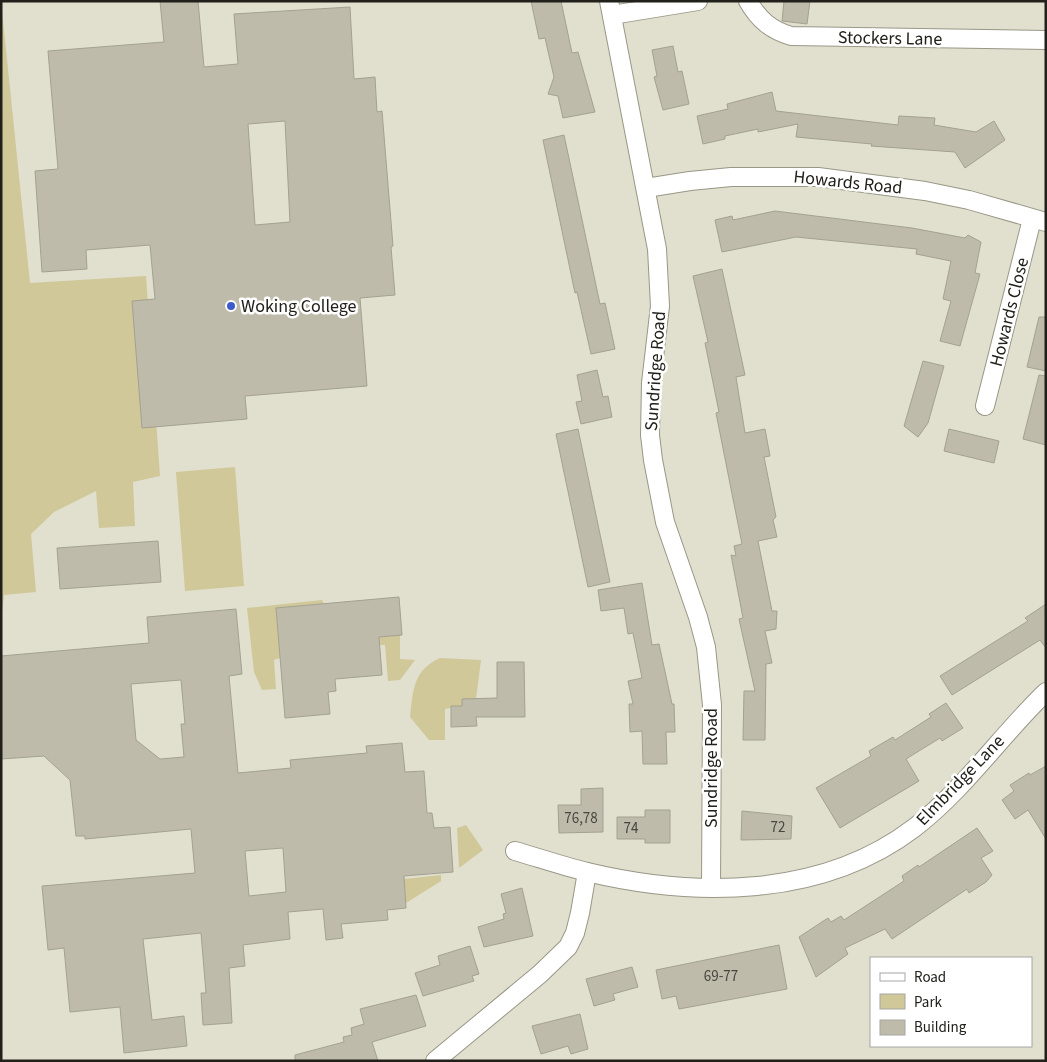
<svg xmlns="http://www.w3.org/2000/svg" width="1047" height="1062" font-family="'Source Sans 3',sans-serif">
<rect width="100%" height="100%" fill="#e1dfce"/>
<g fill="#d0c899">
<path d="M1,1L30,283L146,276L160,476L133,482L135,526L99,528L96,491L54,512L31,534L36,592L4,595L1,622Z"/>
<path d="M235,467L244,586L185,591L176,472Z"/>
<path d="M322,600L324,604L276,608L280,658L274,660L276,689L262,690L254,672L247,608Z"/>
<path d="M400,635V659L415,660L400,680L388,681L385,645H379V637Z"/>
<path d="M440,658L481,660L476,699L462,706L445,709V740H429L410,717C413,691 413,670 440,658Z"/>
<path d="M466,825L483,850L459,868L457,828Z"/>
<path d="M441,875V881L406,903L404,879Z"/>
</g>
<g fill="#bebbab" stroke="#a3a191" fill-rule="evenodd">
<path d="M160,1H198L204,67L238,64L234,14L350,7L354,79L375,77L377,112L382,111L393,246L391,247L395,295L360,298L367,386L245,396L247,419L142,428L132,301L155,299L150,245L86,250L87,269L42,272L35,171L58,169L48,51L164,42ZM285,121L290,222L255,225L248,124Z"/>
<path d="M531,1H561L572,53L578,52L595,112L563,118L558,96L548,94L554,77L545,38L539,39Z"/>
<path d="M784,1H810L807,24L782,21Z"/>
<path d="M673,46L678,72L682,71L689,104L663,110L654,77L657,76L652,50Z"/>
<path d="M772,92L776,111L898,125L899,116L935,118L934,125L976,132L994,121L1005,140L965,168L955,152L871,146L872,144L796,137L798,124L758,132V129L725,136V139L703,144L697,116L728,109L727,104Z"/>
<path d="M564,135L600,304L605,303L615,349L591,354L577,292L575,293L543,140Z"/>
<path d="M775,211L912,228L965,238L968,235L981,242L975,273L980,274L960,346L940,341L951,301L943,299L951,261L916,254L917,249L796,237L722,252L715,220L732,216L733,220Z"/>
<path d="M722,269L745,375L736,377L745,433L765,429L770,456L764,457L776,517L773,520L777,537L758,541L772,611H777L776,629L765,631L772,663L766,664L765,740H743L744,691H755L739,619L743,618L731,555L736,556L734,546L742,544L716,413L719,412L705,343L708,342L693,276Z"/>
<path d="M1039,317H1046V371L1027,367Z"/>
<path d="M923,361L944,366L928,423L918,437L904,426Z"/>
<path d="M597,370L603,397L608,396L612,417L581,424L576,402L582,401L577,375Z"/>
<path d="M1039,375L1046,376V445L1023,439Z"/>
<path d="M578,429L610,582L588,587L556,434Z"/>
<path d="M949,429L999,441L994,463L944,451Z"/>
<path d="M158,541L161,582L60,589L57,548Z"/>
<path d="M642,583L652,645L659,644L672,704H674L675,732H666L667,764H643L642,731L630,732L629,704H633L628,681L642,678L633,633L628,634L624,608L601,611L598,590Z"/>
<path d="M399,597L402,635L379,637L382,675L335,679L336,691L328,692L330,714L285,718L276,608Z"/>
<path d="M1046,604V648L1040,640L952,695L940,676L1028,621L1025,618Z"/>
<path d="M236,609L242,674L229,676L238,773L291,768L290,760L367,753L366,746L402,743L405,772L424,771L427,813H432L434,828L450,827L453,872L404,876L406,908L387,910L388,920L341,924L343,938L326,940L323,909L288,912L290,939L243,945L245,966L229,968L232,1023L203,1025L201,993H206L201,933L143,939L152,1020L184,1016L187,1046L124,1053L120,1007L70,1012L64,948L48,950L42,886L195,873L191,829L85,839V836H76L70,780L44,756L1,759V656L149,643L147,617ZM181,680L185,724H181L184,757L160,759L136,740L131,684ZM283,848L286,892L249,896L245,851Z"/>
<path d="M497,662H524L525,717H476L477,726L451,727V706H462V699L497,698Z"/>
<path d="M946,703L963,728L942,741L940,738L906,759L919,781L840,828L816,788L871,756L869,751L893,737L895,740L931,717L929,714Z"/>
<path d="M1046,766V839L1028,810L1015,819L1002,800L1014,791L1010,785L1029,773L1030,775Z"/>
<path d="M603,788V832L559,833L558,805H581V789Z"/>
<path d="M645,810H670V843H645V839H617V817H645Z"/>
<path d="M742,811L792,816L791,839L741,840Z"/>
<path d="M977,828L993,851L981,858L992,875L986,882L969,893L967,889L892,939L885,929L845,948L848,954L816,977L799,937L828,918L831,922L841,916L844,920L904,881L902,876L918,865L919,867Z"/>
<path d="M522,888L533,936L484,947L478,927L504,919L503,914L506,913L501,894Z"/>
<path d="M779,945L787,989L679,1009L676,996L662,999L656,970Z"/>
<path d="M470,946L479,974L472,976L474,981L423,996L415,973L440,965L438,956Z"/>
<path d="M632,967L638,987L613,994L615,1000L594,1006L586,979Z"/>
<path d="M416,995L426,1026L372,1042L378,1061H295V1055L344,1042L343,1037L352,1035L351,1028L364,1024L360,1009Z"/>
<path d="M580,1014L588,1049L571,1054L568,1046L541,1054L532,1026Z"/>
</g>
<g fill="none" stroke-linecap="round" stroke-linejoin="round">
<g stroke="#999787" stroke-width="20">
<g id="minor">
<path d="M609,1L657,249L660,306L651,383L650,435L653,460L665,522L698,617L706,647L712,705L711,888"/>
<path d="M748,1C759,20 771,30 791,36L1046,40"/>
<path d="M612,15L698,1"/>
<path d="M646,188L690,181L731,177H818L925,191L969,200L1046,222"/>
<path d="M985,406L1032,219"/>
<path d="M515,851C539,858 563,866 587,872C696,898 822,898 914,828C964,790 1001,735 1046,692"/>
<path d="M435,1061L540,974L568,947L575,933L580,913L587,872"/>
</g>
</g>
<use href="#minor" stroke="#fff" stroke-width="18"/>
</g>
<circle fill="#3c5bcd" stroke="#fff" stroke-width="2" cx="231" cy="306" r="5"/>
<g text-anchor="middle" stroke-width="5" stroke-linejoin="round" paint-order="stroke">
<g font-size="15" fill="#48473e">
<text x="581" y="823">76,78</text>
<text x="778" y="832">72</text>
<text x="631" y="833">74</text>
<text x="721" y="981">69-77</text>
</g>
<g font-size="18" fill="#21201a" stroke="#fff">
<text transform="translate(890 38) rotate(1)" y="6">Stockers Lane</text>
<text transform="translate(848 182) rotate(6)" y="6">Howards Road</text>
<text transform="translate(1009 312) rotate(-76)" y="6">Howards Close</text>
<text transform="translate(655 371) rotate(-86)" y="6">Sundridge Road</text>
<text transform="translate(711 768) rotate(-90)" y="6">Sundridge Road</text>
<text transform="translate(960 780) rotate(-46)" y="6">Elmbridge Lane</text>
</g>
<g font-size="18" fill="#21201a" stroke="#fff" text-anchor="start">
<text x="241" y="312">Woking College</text>
</g>
</g>
<rect width="1047" height="1062" fill="none" stroke="#21201a" stroke-width="5"/>
<rect x="870" y="957" width="162" height="90" fill="#ffffff" stroke="#a6a6a3"/>
<rect x="880" y="973" width="25" height="8" fill="#ffffff" stroke="#a6a6a3"/>
<text x="914" y="982" font-size="15" fill="#21201a">Road</text>
<rect x="880" y="994" width="25" height="15" fill="#d0c899" stroke="#a6a6a3"/>
<text x="914" y="1007" font-size="15" fill="#21201a">Park</text>
<rect x="880" y="1020" width="25" height="15" fill="#bebbab" stroke="#a6a6a3"/>
<text x="914" y="1032" font-size="15" fill="#21201a">Building</text>
</svg>
